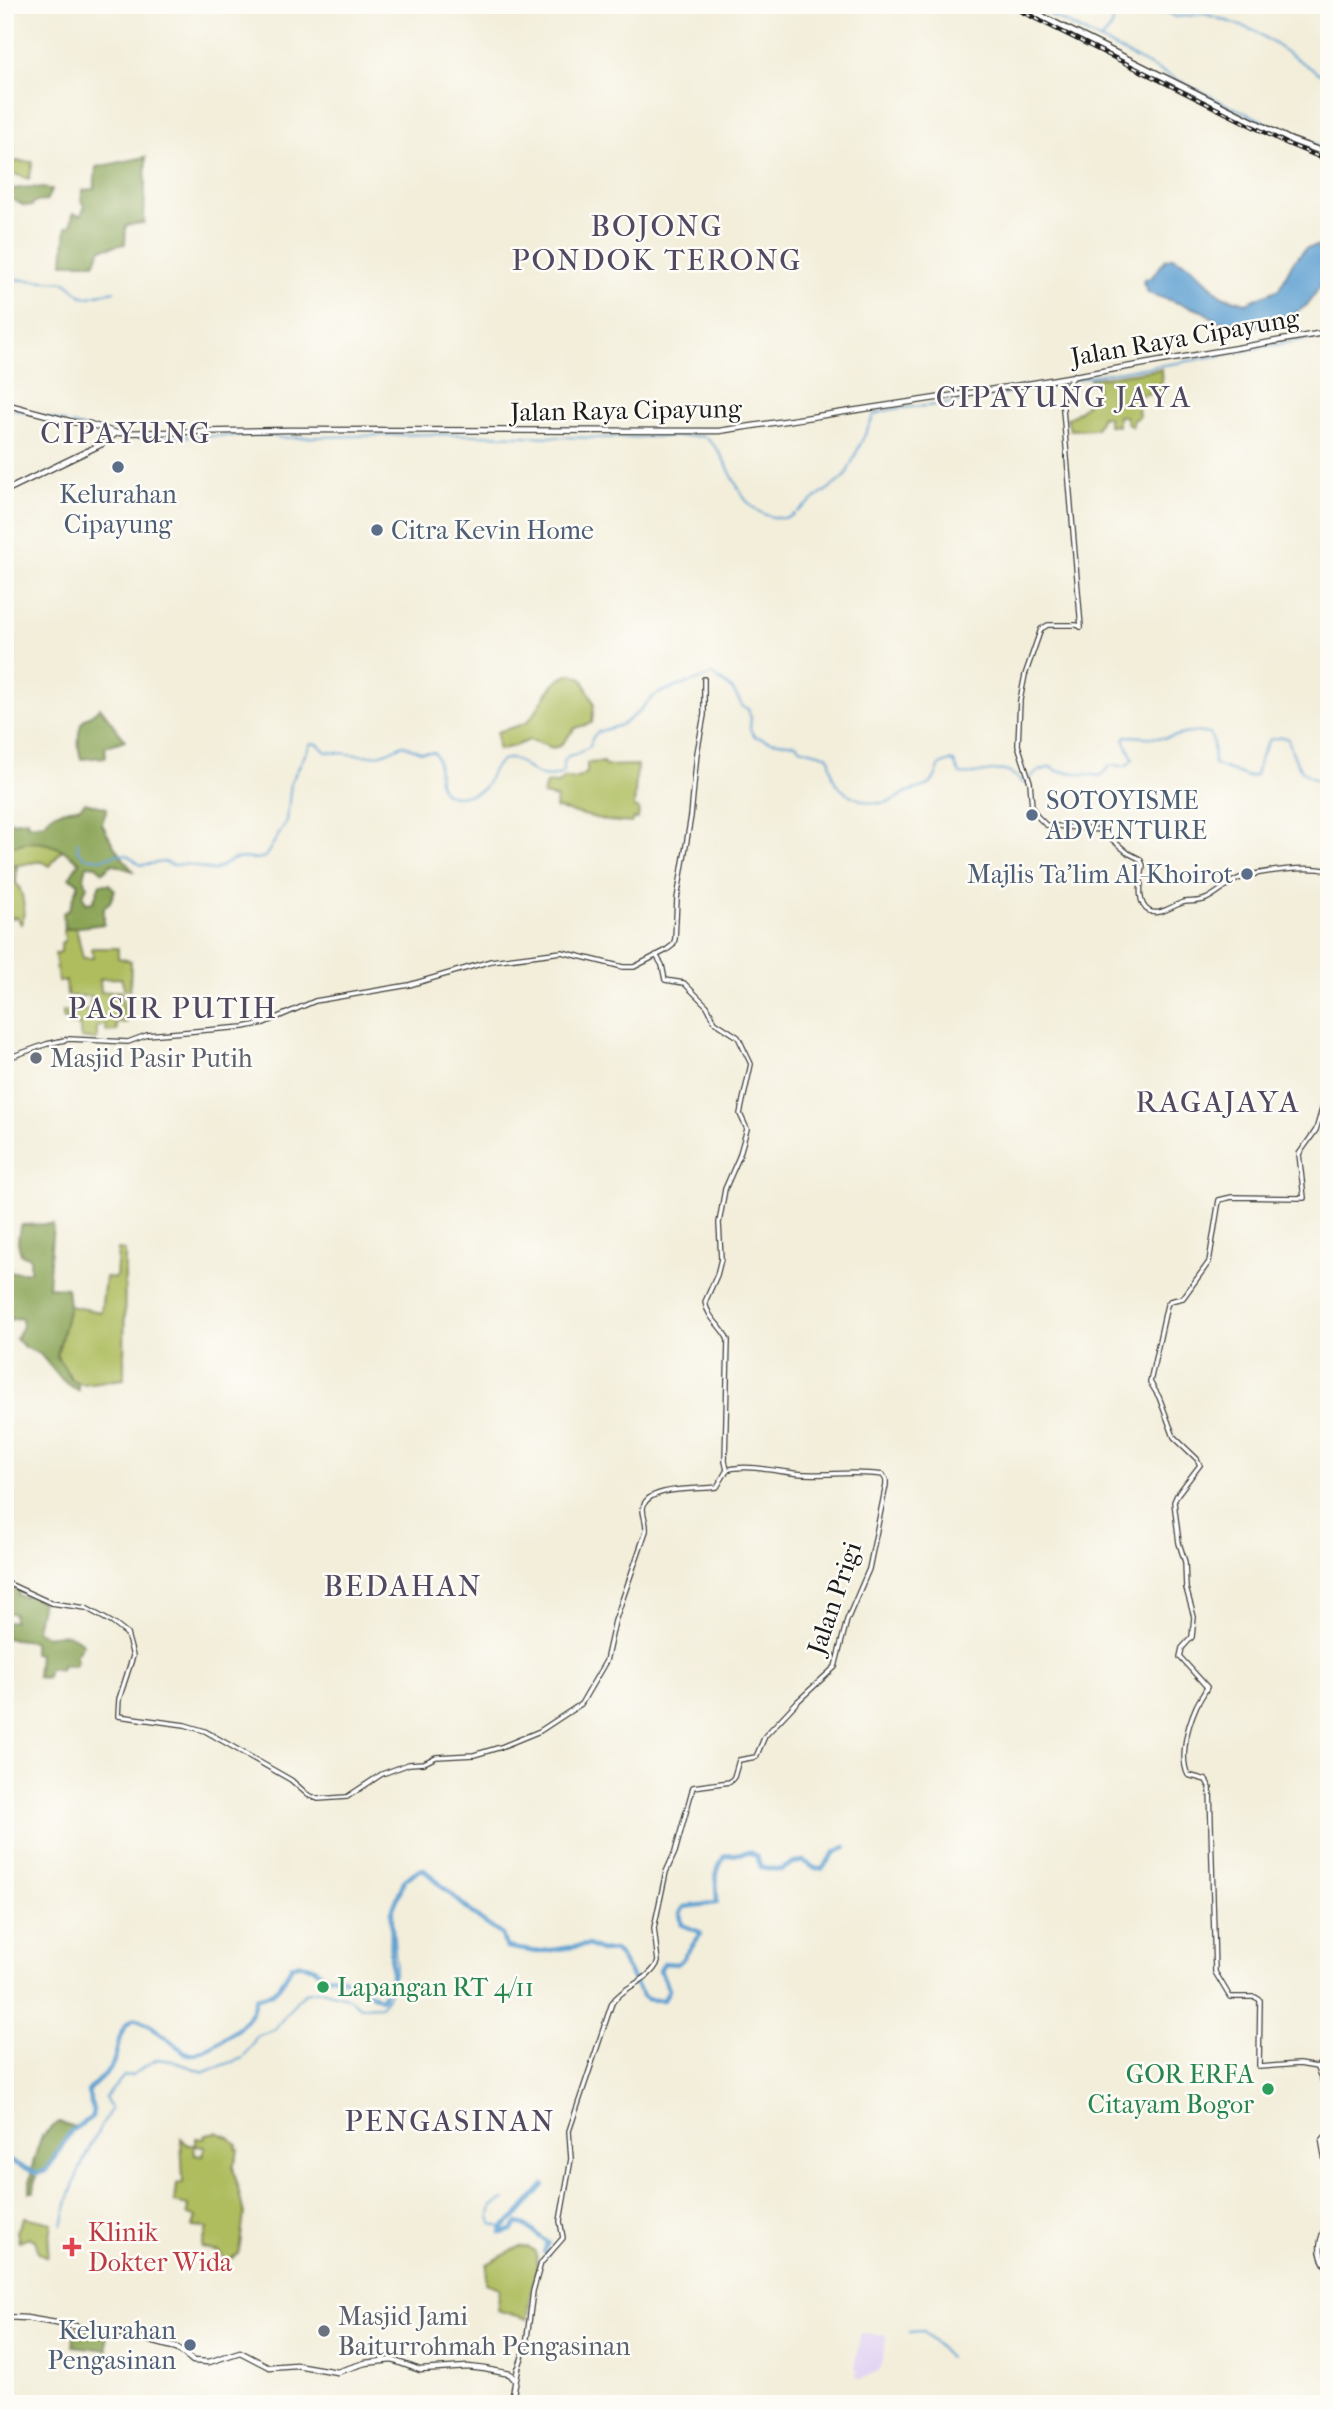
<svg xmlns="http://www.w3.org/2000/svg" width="1334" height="2409" font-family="'IM FELL French Canon',serif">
<rect width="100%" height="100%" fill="#fdfcf7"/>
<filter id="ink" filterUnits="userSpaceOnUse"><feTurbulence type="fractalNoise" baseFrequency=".0143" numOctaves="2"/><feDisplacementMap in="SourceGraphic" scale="14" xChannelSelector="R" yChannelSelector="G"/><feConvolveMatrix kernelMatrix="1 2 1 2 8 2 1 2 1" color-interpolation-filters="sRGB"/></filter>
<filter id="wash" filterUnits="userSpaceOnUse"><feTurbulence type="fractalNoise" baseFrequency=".00686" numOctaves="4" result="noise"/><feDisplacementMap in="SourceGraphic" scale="28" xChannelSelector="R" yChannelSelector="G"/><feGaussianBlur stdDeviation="1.57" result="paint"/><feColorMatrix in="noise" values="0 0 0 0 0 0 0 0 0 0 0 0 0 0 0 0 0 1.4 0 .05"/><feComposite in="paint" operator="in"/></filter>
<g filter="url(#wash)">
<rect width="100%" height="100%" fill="#f3eeda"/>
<path fill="#e2d4f3" d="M861,2333L887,2336L880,2370L859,2380L856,2375L858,2370L854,2369Z"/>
<g fill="#afbd5f" stroke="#666c3e" stroke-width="2">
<path d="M5,144L14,146L11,161L33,162L29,179L14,174L5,176Z"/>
<path d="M1161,369L1162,391L1137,396L1139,417L1133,420L1132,427L1128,424L1125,416H1118V426L1108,425V417L1102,416L1096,429L1070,430L1067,418C1078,416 1086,402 1096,396L1097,385L1090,383V379Z"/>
<path d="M573,674L582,678L594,703L592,723L575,728L560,746L553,748L530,740L514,746L498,750L497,732C505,729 523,726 528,721C543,706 549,677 573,674Z"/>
<path d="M603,762L605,766L637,765L634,807L639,809L638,819H634L631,823L608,821L555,808L557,798L543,795L546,783L557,784L565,778L575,779L587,773V763Z"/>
<path d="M25,841H36L63,848L50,866C36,855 26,869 11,864V847Z"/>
<path d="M5,877C7,878 15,882 16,883C24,891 26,915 21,924L17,917L11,918L9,910L5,908Z"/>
<path d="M76,927L83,958H93L92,948H118V958L131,961L130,990H125L121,978L100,979L101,992L121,991L127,1022L116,1023L117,1031L106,1032V1025L97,1027V1040L81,1038L79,1024L70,1025V1018L63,1019V1012L90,1010V996H67L66,981L58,982L55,954L61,952V943L65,940L64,929Z"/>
<path d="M118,1249L125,1251L124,1379L82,1384L72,1380L57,1356L69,1306L101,1312L105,1277L116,1278Z"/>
<path d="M216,2132L229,2137L237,2145L236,2149H239L233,2167L244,2214L239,2254L226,2261L219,2252L202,2248L207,2228L193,2227L196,2217L187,2215L188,2205L174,2202L176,2184L183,2183L181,2138L188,2145H194L195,2155L203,2156L205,2147L196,2146V2138L204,2139L205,2134Z"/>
<path d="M24,2217L52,2223L47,2257L39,2253L35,2240L29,2238L19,2242L17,2231Z"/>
<path d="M519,2247C550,2244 533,2281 530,2296C529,2304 528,2311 528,2319L497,2310L500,2288L486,2283L487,2264Z"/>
</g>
<g fill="#8ba456" stroke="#546039" stroke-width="2">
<path d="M146,157L144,223L126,225L125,244L101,249L94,263H63L66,227L71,226L73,213L81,215L85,206L81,199L83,190L94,189L96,167Z"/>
<path d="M30,187L52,189L46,201L34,202L32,206L23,205L5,196V190Z"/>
<path d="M100,707L125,740L105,747L106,757L81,759C78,749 76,724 86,718C92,714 95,713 100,707Z"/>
<path d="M85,802L107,808L102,824L114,846L133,871L112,864L103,872L96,866L87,865L84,877L87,886L83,896L86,903L93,902L100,884H109L115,890L110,902L104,907V924L64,929L63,913L69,910L79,883L69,878L79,862C60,845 36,836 11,847V864L17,866L16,882L5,877V816L12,822L27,820L28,825L45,823C52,810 67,810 80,807Z"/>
<path d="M53,1224L48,1287L67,1288L69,1306L57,1356L72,1380L78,1383V1391L60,1378L40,1354L24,1347L16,1338L22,1326V1318L7,1320L5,1324V1272H30V1257L21,1255L18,1242L20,1225Z"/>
<path d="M5,1584L19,1589L18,1595L24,1597L26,1594L42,1601L36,1630L45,1636C60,1634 72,1632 83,1644L75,1656L77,1660L75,1666L62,1665L61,1670L49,1668L46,1678L37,1677L39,1654L33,1653V1641L5,1638V1622L14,1621V1613H5Z"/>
<path d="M59,2122L76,2127L70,2131C67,2142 51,2165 43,2173L36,2174L34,2192H30C29,2172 35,2155 42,2135Z"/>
<path d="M75,2328L107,2332V2350L73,2346Z"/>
</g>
<path fill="#5ea0d1" stroke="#3d5e76" stroke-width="2" d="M1329,244V274L1307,305L1291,316L1269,324L1253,326L1218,321L1202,311L1148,293L1143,282L1144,279L1151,278L1165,260L1173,257L1191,266L1222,296L1246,303L1279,289L1293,262L1306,248Z"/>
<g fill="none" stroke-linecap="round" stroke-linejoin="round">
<g stroke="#5ea0d1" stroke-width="2">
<path d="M1031,5L1223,103C1259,117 1291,138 1329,148"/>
<path d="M1101,40L1111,28L1115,17L1130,12L1135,6L1153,13H1169L1175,17L1205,14L1230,22L1255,31L1318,73L1329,78"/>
<path d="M5,279L66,282L82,296L89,297L114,291"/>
<path d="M5,407L66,422"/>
<path d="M72,424L110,435"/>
<path d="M115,438L267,435L282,438L432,434L599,438L703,436C735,456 731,508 773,517C781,519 788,519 794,514"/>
<path d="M797,512L845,477L874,415C896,405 921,408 945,404C983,399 1021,390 1059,385C1066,379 1071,381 1079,379C1107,372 1136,369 1164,365C1209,359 1252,348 1297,341C1308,339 1318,340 1329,338"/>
<path d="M78,842L77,849L84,857L102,859L118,854L127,855L141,865L164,862L173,865L187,864L213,871C220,868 228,861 235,859C246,856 251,862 265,857L287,821L291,782L311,743L318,744L326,752C342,752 360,757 377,755C386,754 394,748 403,745L421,752H434C443,764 434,779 443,791C450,797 455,796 464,795C496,793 483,772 502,761C522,749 531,789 563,773L564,762L568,756L577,754L590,746C593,728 605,731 618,726C622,725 629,720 632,717C641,712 647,700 656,695C672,686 694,684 712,674L733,690L743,707L748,709L751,718L750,729L754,736L770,741L796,744L800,748L829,756C831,764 831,776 836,783C846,797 874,808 891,801C896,799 900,796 905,793C929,783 930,793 940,765L950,761L954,762L960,774C975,777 992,767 1008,772C1014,774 1018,779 1023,783L1037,772L1050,767L1058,771L1100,776L1111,765L1126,766L1133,759L1124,739L1126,736L1164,738L1194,732L1210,734L1213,741L1214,764L1248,777L1256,775L1262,753L1269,740L1282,737L1288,739C1297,767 1300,776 1329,785"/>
<path d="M62,2225C70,2183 90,2145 111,2109L105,2098L124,2076L132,2075L157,2059L172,2061L204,2072L243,2058L257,2036L275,2029L298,1999L305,1993L321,1990L346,1997L361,2007L381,2006L390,1993L396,1963L392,1911L402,1890"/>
<path d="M501,2230V2227L492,2224L490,2216L492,2206L505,2200"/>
<path d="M909,2332L923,2331L949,2358"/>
</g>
<g stroke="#5ea0d1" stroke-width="4.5">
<path d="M5,2159L36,2173L46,2171L71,2131L92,2117L93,2110L88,2092C94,2082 105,2077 111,2067C121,2051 115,2027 135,2019L151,2026L186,2053L192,2055C211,2048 234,2035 247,2019C251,2014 254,2005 256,1998C278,1995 282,1983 292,1966C307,1962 315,1968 326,1977C343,1972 365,1992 381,1999L391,1981L392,1911L404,1881L415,1872L423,1869L479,1919L502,1935L506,1947L537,1952L588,1945L601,1951L614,1950C627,1961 638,1995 647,1999C651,2001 660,1999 664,2000L669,1990L660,1970L664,1963L677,1964L681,1961L700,1935V1932L682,1925L680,1913L684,1907L717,1903C717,1883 712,1875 725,1856L749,1852L756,1856L761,1867L781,1870L793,1863L803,1861L816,1869H822L834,1853L846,1847"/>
<path d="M544,2185L516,2217L504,2226L501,2233L512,2230L518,2223L525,2225L548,2243L544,2252L548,2254"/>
</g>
</g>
</g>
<g filter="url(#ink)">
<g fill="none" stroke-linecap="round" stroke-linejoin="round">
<g stroke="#3c3c38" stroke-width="6">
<g id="tertiary">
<path d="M1075,375L1064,389L1062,397L1081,627"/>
<path d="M1081,627L1077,625H1048L1041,629L1025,675L1020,700L1018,745L1030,782L1032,807L1037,816L1046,825L1101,830L1128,853L1140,859L1143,865C1142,877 1135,903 1149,911C1160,917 1174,904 1185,902C1192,901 1200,902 1206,899C1219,893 1229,881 1243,877C1264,871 1309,865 1329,871"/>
<path d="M656,955L662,965L665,980L684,983L707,1006L715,1022L738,1037L751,1064L740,1114L747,1129L739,1157L725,1189L719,1223L721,1259L717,1275L705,1302C708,1319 722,1326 728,1340L725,1461L727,1470"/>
<path d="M5,1059L47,1044L69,1039L128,1042L147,1035L244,1027L264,1023L315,1001L409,985L491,961L562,952L623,967H634L665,951L673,945L675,939L677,899L691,816L697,753L704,715V679"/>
<path d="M5,1582L51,1603L86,1608L113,1623L127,1634L133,1656L119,1699L118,1716L185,1725L205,1731L291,1780L308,1795L318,1799L347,1797L382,1774L409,1764L424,1763L436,1757L474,1755L501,1747L540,1731L581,1704L606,1661L615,1621L646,1531C647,1522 643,1517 643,1509C644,1485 701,1490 717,1487L727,1470"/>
<path d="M1317,2067L1299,2064L1259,2067L1260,2000L1255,1997H1230L1215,1972L1210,1788L1206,1780L1188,1775C1179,1757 1188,1725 1196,1707C1199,1700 1204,1694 1207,1687L1180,1657L1182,1648L1192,1637L1194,1617L1186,1588L1185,1562L1179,1543L1174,1502L1177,1495L1200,1465L1197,1459L1174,1437L1159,1397L1150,1382L1167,1305L1170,1301L1183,1298L1209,1262L1219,1200L1232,1197L1304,1198L1299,1154L1316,1130L1329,1085"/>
<path d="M518,2369L526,2345L533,2291L541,2263L563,2238L560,2221L571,2159L569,2131L612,2003C624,1985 649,1982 658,1962L654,1928L666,1872L675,1852L693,1787L730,1782L734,1777L739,1760L756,1757L765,1736L798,1701L835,1667L847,1620L869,1569L886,1485V1480L883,1475C856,1471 831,1475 804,1474C783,1473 746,1463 727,1470"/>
</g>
</g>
<g stroke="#3c3c38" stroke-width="7">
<g id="secondary">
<path d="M5,404L73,422L90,424L116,433L288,430L719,431L1028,384L1329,332"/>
<path d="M5,491L104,443L115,434"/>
<path d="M1329,2059L1317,2067L1329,2094"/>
<path d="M1329,2133L1322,2141L1329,2180"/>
<path d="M1329,2219C1321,2237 1314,2252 1329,2269"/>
<path d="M5,2317L26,2318L128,2335L177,2348L193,2361L209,2362L240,2352L269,2367L296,2365L337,2372L365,2363L392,2360L420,2370L468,2367L485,2369L510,2374L515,2380"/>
<path d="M511,2404L518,2369"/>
</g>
</g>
<g stroke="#3c3c38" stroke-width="8">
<path id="primary" d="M1024,5L1045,18L1290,140L1329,154"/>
</g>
<use href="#tertiary" stroke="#fff" stroke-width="3.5"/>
<use href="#secondary" stroke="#fff" stroke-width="4.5"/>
<use href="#primary" stroke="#fff" stroke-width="5"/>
<g stroke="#1c1c1c" stroke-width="4.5">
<path id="rail" d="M1008,5L1288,144L1329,161"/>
</g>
<use href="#rail" stroke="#fdfcf7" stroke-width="2" stroke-dasharray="5" stroke-linecap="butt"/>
</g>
</g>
<g fill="#5c6f8a" stroke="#fdfcf7" stroke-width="2.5">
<circle cx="118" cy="467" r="7"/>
<circle cx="377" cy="530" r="7"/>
<circle cx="1032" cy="815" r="7"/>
<circle cx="1247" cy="874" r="7"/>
<circle cx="190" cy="2345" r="7"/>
</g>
<g fill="#6b7280" stroke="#fdfcf7" stroke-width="2.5">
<circle cx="36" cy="1058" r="7"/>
<circle cx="324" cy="2331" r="7"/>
</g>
<g fill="#2e9e5b" stroke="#fdfcf7" stroke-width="2.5">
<circle cx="323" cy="1987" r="7"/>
<circle cx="1268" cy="2089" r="7"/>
</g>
<path fill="#e0444e" stroke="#fdfcf7" stroke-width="2.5" d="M68.5 2236.5h7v7h7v7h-7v7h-7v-7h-7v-7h7z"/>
<g text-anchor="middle" stroke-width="5" stroke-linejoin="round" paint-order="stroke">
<g font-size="26" fill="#1c1c1c" stroke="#fdfcf7">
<text transform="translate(1185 337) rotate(-10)" y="9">Jalan Raya Cipayung</text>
<text transform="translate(626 410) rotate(-1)" y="9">Jalan Raya Cipayung</text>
<text transform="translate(834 1598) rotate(-71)" y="9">Jalan Prigi</text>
</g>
<g font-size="26" fill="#4e5e75" stroke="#fdfcf7" text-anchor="start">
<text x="118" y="503" text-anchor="middle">Kelurahan<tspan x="118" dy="30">Cipayung</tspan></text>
<text x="391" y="539">Citra Kevin Home</text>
<text x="1046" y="809">SOTOYISME<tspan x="1046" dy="30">ADVENTURE</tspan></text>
<text x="1233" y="883" text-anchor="end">Majlis Ta'lim Al-Khoirot</text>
<text x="176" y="2339" text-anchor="end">Kelurahan<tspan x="176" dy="30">Pengasinan</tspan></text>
</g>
<g font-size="26" fill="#5b616d" stroke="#fdfcf7" text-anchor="start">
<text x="50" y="1067">Masjid Pasir Putih</text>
<text x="338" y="2325">Masjid Jami<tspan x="338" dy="30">Baiturrohmah Pengasinan</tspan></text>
</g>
<g font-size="26" fill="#27864d" stroke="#fdfcf7" text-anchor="start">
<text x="337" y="1996">Lapangan RT 4/11</text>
<text x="1254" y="2083" text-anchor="end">GOR ERFA<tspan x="1254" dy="30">Citayam Bogor</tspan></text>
</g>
<g font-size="26" fill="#be3a42" stroke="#fdfcf7" text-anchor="start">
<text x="88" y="2241">Klinik<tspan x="88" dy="30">Dokter Wida</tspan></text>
</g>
<g font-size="30" letter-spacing="2" fill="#514861" stroke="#fdfcf7">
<text x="657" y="236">BOJONG<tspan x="657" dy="34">PONDOK TERONG</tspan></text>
<text x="1064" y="407">CIPAYUNG JAYA</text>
<text x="126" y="443">CIPAYUNG</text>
<text x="173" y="1018">PASIR PUTIH</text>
<text x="1218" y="1112">RAGAJAYA</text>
<text x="403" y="1596">BEDAHAN</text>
<text x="450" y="2131">PENGASINAN</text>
</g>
</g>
<rect width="1334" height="2409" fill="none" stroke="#fdfcf7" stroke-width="28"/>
</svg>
